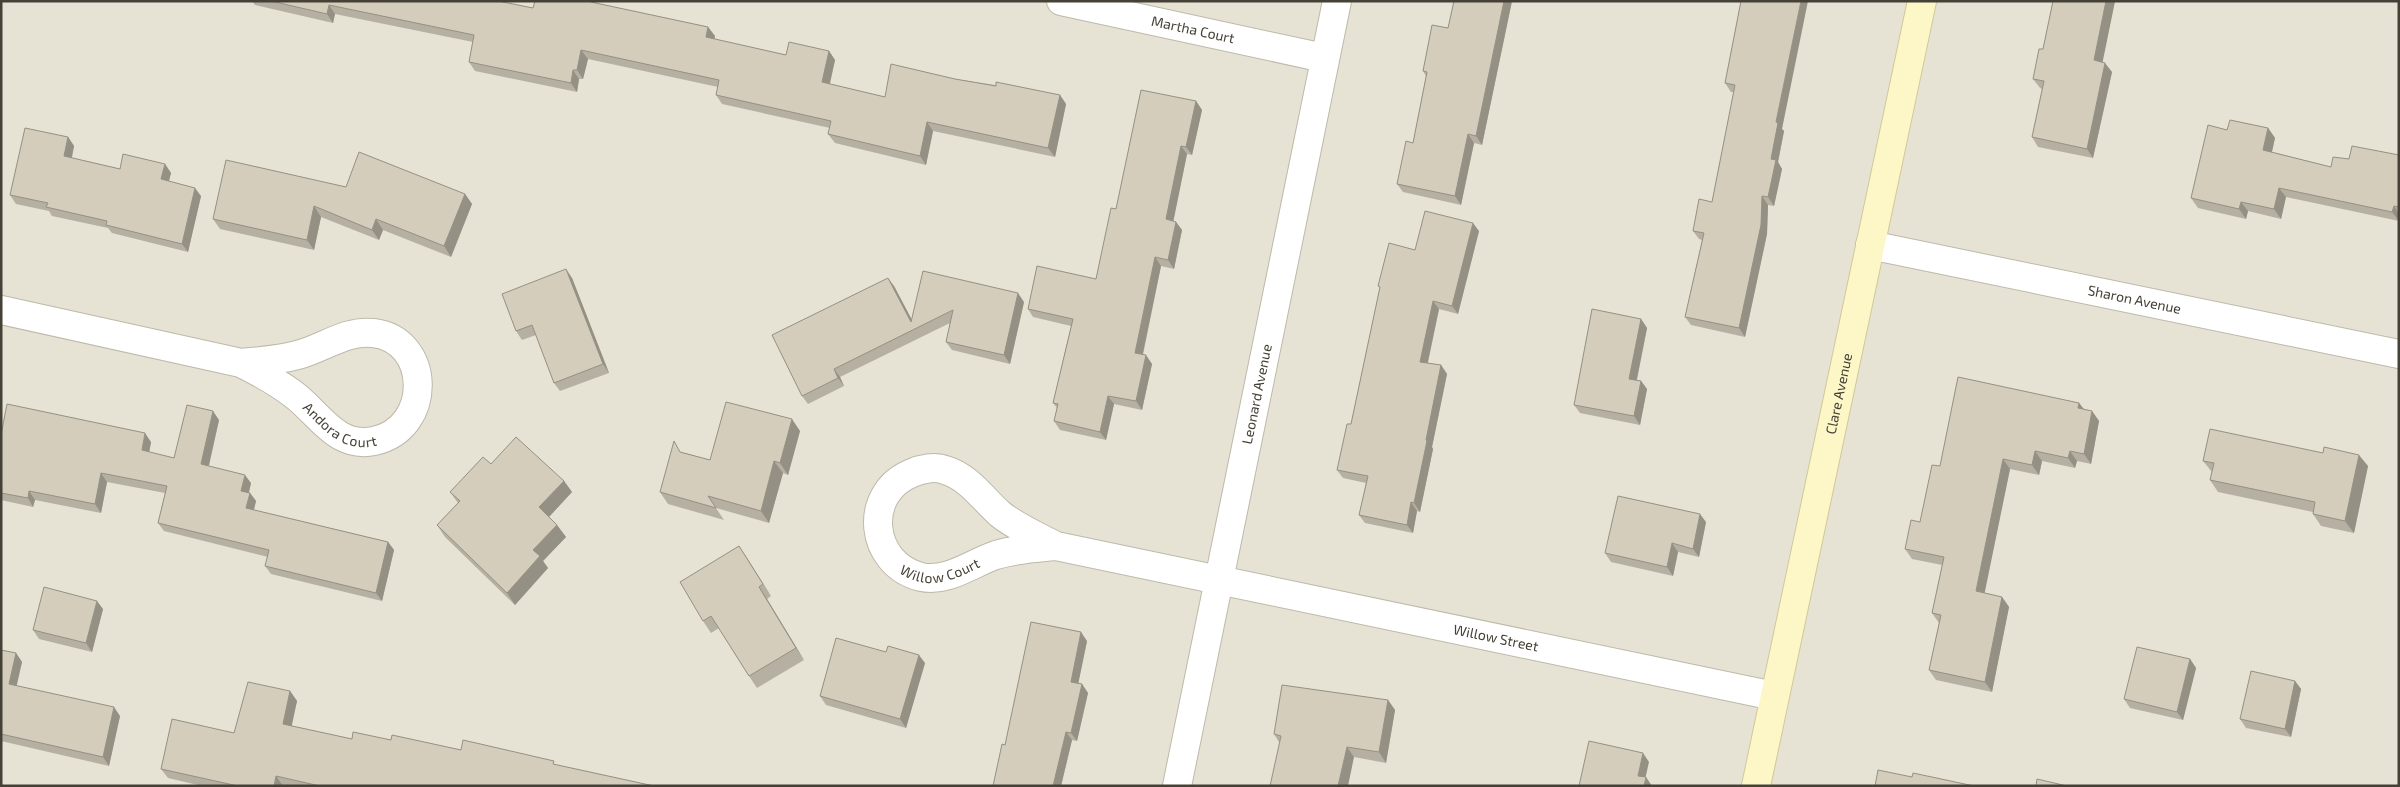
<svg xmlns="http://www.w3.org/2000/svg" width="2400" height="787" font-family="'Exo 2',sans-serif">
<rect width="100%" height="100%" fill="#f3f0e7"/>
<rect fill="#e6e3d5" x="1" y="1" width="2398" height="785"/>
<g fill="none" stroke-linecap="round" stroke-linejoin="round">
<g stroke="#beb9a9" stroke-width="30">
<g id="street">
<path id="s1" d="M1061,1L1324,58"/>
<path id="s2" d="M1870,245L2399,354"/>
<path id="s3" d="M1,310L241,363C259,372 277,382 293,394C319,413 336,449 374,441C434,428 431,339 373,333C347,330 325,347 301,354C281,360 261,361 241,363"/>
<path id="s4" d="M1056,546C1037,536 1016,527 1000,514C982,498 969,477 945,470C935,466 921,469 912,473C862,493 869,564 921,577C947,583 972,563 996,555C1016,549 1035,548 1056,546L1774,696"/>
<path id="s5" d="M1177,786L1337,1"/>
</g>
</g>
<g stroke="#d1c898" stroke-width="30">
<g id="secondary">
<path id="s6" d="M1756,786L1922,1"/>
</g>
</g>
<use href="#street" stroke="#fff" stroke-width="28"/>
<use href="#secondary" stroke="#fdf6c7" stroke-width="28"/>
</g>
<g fill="#b6b0a2">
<path d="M252,1H498L533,8L535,1H593L594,3L708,27L715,36L714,39L786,55L829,51L835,60L830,84L885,97L955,79L1060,95L1066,104L1055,157L933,131L926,165L835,143L828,134L830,128L722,104L716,95L718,87L588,59L583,79H579L577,92L475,71L469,62L473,42L335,14L333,23L255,5Z"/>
<path d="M1454,1H1512L1482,145L1474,143L1461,205L1403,192L1397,184L1413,143L1426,76L1423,71L1448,28Z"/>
<path d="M1741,1L1782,129L1784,131L1778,162L1782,169L1774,206L1768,205L1767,234L1745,337L1691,325L1685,317L1702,240L1699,239L1693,231L1712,202L1734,92H1731L1725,83Z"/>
<path d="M2053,1H2115L2102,62L2112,72L2093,158L2038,147L2032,137L2042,89L2040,88L2033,79L2043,49Z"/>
<path d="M1196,101L1202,110L1192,155L1187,154L1173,221L1176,222L1182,230L1174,269L1161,266L1143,355L1152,364L1142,410L1114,404L1106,440L1060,430L1054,421L1057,408L1053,403L1071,326L1033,317L1028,309L1096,279L1116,209Z"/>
<path d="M2268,128L2275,138L2272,152L2331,167L2349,159L2399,155V221L2286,197L2281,219L2248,211L2246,219L2198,208L2191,198L2227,130Z"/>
<path d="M68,137L74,146L72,158L120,169L165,164L171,173L169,181L201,196L188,252L112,233L108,228L52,216L49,211L16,204L10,195Z"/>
<path d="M346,187L465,194L472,204L451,257L383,230L379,240L321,217L314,250L220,229L213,219Z"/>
<path d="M1479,231L1458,314L1439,309L1428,363L1441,365L1447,374L1432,447L1433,449L1420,512L1417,511L1413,533L1365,523L1359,515L1366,483L1343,478L1337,470L1351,424L1380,288L1378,286L1415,250Z"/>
<path d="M923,271L1024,302L1010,364L952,350L946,342L950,323L840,377L844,386L808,404L802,396L894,286L912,320Z"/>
<path d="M572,278L609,373L560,391L554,383L536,335L522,340L516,331Z"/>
<path d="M1641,319L1647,328L1637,380L1641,381L1647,389L1640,425L1580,413L1574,405Z"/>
<path d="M2079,403L2084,409L2092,411L2099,421L2091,464L2077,461L2075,468L2042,461L2039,475L2010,469L1984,593L2002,597L2009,607L1992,692L1936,680L1929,670L1939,623L1932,613L1942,565L1912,559L1905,549L1920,522L1940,466Z"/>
<path d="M219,420L209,466L251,483L249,493H250L256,501L254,510L388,542L394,550L382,601L271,574L265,566L268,557L164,531L158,523L165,493L107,482L101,513L35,500L33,507L1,500V435L151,442L149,452L174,458Z"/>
<path d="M800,431L788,475L783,473L769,523L716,508L724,520L668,504L660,492L681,452L710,460Z"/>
<path d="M2323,453L2368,466L2354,533L2321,526L2313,514V512L2218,492L2210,480L2212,472L2203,461Z"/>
<path d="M491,464L564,481L572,492L549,517L557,525L566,537L543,561L548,568L515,605L445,537L437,525L458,503L450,492Z"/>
<path d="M1706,522L1699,557L1678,552L1673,576L1611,562L1605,553Z"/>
<path d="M739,546L771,596L767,599L804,660L757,688L749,676L719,628L711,633L703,621Z"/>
<path d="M103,609L92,652L39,639L33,630Z"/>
<path d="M1087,641L1078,683L1082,684L1088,693L1077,741L1072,740L1061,786L1005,745Z"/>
<path d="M1,650L16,653L22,662L16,686L120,716L109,766L1,741Z"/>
<path d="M2190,659L2196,668L2183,720L2130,708L2124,699Z"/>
<path d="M925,663L906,728L826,705L820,696Z"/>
<path d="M2295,681L2301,689L2291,737L2246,728L2240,719Z"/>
<path d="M290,691L297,701L291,726L352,739L391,740L461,750L557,765L654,786H202L168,778L161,769L234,733Z"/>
<path d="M1388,700L1395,710L1386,763L1354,757L1279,742L1274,734Z"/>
</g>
<g fill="#949084">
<path d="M1504,1H1512L1482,145L1476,136Z"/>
<path d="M1801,1H1808L1782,129L1784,131L1778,162L1782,169L1774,206L1768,197L1771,159L1776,122Z"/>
<path d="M2106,1H2115L2101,70L2094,60Z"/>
<path d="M329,5L335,14L333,23L327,14Z"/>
<path d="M708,27L715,36L713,46L706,37Z"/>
<path d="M581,50L588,59L583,79L577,70Z"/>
<path d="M829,51L835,60L828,91L822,82Z"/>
<path d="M2105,63L2112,72L2093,158L2087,149Z"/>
<path d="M573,70L579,79L577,92L571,83Z"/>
<path d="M1060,95L1066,104L1055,157L1048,148Z"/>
<path d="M1196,101L1202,110L1192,155L1186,147Z"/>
<path d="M927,122L933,131L926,165L920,156Z"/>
<path d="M2268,128L2275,138L2270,160L2263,150Z"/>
<path d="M1468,134L1474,143L1461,205L1455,196Z"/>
<path d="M68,137L74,146L70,165L64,156Z"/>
<path d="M1181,146L1187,154L1172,228L1166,219Z"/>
<path d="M165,164L171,173L167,188L161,179Z"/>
<path d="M195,188L201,196L188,252L182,244Z"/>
<path d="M2279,188L2286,197L2281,219L2274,209Z"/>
<path d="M465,194L472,204L451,257L444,246Z"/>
<path d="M1762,196L1768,205L1767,234L1745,337L1739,328Z"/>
<path d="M2241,202L2248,211L2246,219L2239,209Z"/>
<path d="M314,206L321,217L314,250L307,240Z"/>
<path d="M2394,206L2399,213V221L2392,212Z"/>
<path d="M376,219L383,230L379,240L372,230Z"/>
<path d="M1176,222L1182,230L1174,269L1168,260Z"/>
<path d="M1473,223L1479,231L1458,314L1452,306Z"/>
<path d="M1155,257L1161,266L1141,362L1135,353Z"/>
<path d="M566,269L572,278L609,373L603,364Z"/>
<path d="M888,278L894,286L916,328L911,322Z"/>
<path d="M1018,293L1024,302L1010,364L1004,355Z"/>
<path d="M1433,301L1439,309L1426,370L1420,362Z"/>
<path d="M1641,319L1647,328L1635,388L1629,379Z"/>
<path d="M1146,355L1152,364L1142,410L1136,401Z"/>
<path d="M1441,365L1447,374L1432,447L1433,449L1420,512L1414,503L1426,440Z"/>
<path d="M834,369L840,377L844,386L838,378Z"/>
<path d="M1641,381L1647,389L1640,425L1634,416Z"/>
<path d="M1108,396L1114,404L1106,440L1100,432Z"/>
<path d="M2079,403L2086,412L2078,408Z"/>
<path d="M213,411L219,420L207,473L201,464Z"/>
<path d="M2092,411L2099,421L2091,464L2084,454Z"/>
<path d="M792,419L800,431L788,475L780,463Z"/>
<path d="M145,433L151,442L148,459L142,450Z"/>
<path d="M2035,451L2042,461L2039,475L2032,465Z"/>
<path d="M2070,451L2077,461L2075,468L2068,458Z"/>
<path d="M2359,455L2368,466L2354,533L2345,521Z"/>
<path d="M2003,459L2010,469L1983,601L1976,591Z"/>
<path d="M774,461L783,473L769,523L761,511Z"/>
<path d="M101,473L107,482L101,513L95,504Z"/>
<path d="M245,475L251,483L247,499L241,491Z"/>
<path d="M564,481L572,492L547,519L539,507Z"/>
<path d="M29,491L35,500L33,507L28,498Z"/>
<path d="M250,493L256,501L252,517L246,508Z"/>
<path d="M1411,502L1417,511L1413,533L1407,525Z"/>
<path d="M1700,514L1706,522L1699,557L1693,549Z"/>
<path d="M557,525L566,537L543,561L548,568L515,605L507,593L533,550Z"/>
<path d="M388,542L394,550L382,601L376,593Z"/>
<path d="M1672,543L1678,552L1673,576L1667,567Z"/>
<path d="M739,546L747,558L771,596L763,584Z"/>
<path d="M759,587L767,599L804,660L796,648Z"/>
<path d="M2002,597L2009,607L1992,692L1985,682Z"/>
<path d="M97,601L103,609L92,652L86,643Z"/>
<path d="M1081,632L1087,641L1077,690L1071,682Z"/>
<path d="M16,653L22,662L15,693L9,684Z"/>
<path d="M919,655L925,663L906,728L900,719Z"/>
<path d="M2190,659L2196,668L2183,720L2177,712Z"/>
<path d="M2295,681L2301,689L2291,737L2285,729Z"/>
<path d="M1082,684L1088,693L1077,741L1071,733Z"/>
<path d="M290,691L297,701L290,734L283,724Z"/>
<path d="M1388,700L1395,710L1386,763L1379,752Z"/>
<path d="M114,707L120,716L109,766L103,757Z"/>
<path d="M1066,732L1072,740L1061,786H1053Z"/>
<path d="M1347,747L1354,757L1348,786H1338Z"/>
<path d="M1643,753L1649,762L1644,784L1638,776Z"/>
<path d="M276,776L283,786H274Z"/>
<path d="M1646,777L1652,786H1644Z"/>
</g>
<g fill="#d4cdbc" stroke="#949084">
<path d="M271,1H498L533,8L535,1H591V2L708,27L706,37L786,55L789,42L829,51L822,82L885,97L891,64L955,79L996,86V82L1060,95L1048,148L927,122L920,156L828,134L831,121L716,95L719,80L581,50L577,70H573L571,83L469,62L474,35L329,5L327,14Z"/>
<path d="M1454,1H1504L1476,136L1468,134L1455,196L1397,184L1406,141L1413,143L1427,72L1423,71L1432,25L1448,28Z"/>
<path d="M1741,1H1801L1776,122L1778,123L1771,159L1776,160L1768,197L1762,196L1761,225L1739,328L1685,317L1704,233L1693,231L1699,199L1712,202L1735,85L1725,83Z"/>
<path d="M2053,1H2106L2094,60L2105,63L2087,149L2032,137L2044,81L2033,79L2039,49H2043Z"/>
<path d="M1141,90L1196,101L1186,147L1181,146L1166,219L1176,222L1168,260L1155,257L1135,353L1146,355L1136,401L1108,396L1100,432L1054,421L1058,404L1053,403L1073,319L1028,309L1037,266L1096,279L1111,208L1116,209Z"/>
<path d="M2230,120L2268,128L2263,150L2331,167L2333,157L2349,159L2352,146L2399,155V207L2394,206L2392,212L2279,188L2274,209L2241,202L2239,209L2191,198L2208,125L2227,130Z"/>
<path d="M25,128L68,137L64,156L120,169L123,154L165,164L161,179L195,188L182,244L106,225L107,221L46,207L48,203L10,195Z"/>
<path d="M359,152L465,194L444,246L376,219L372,230L314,206L307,240L213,219L226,160L346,187Z"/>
<path d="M1425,211L1473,223L1452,306L1433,301L1420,362L1441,365L1426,440L1427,441L1414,503L1411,502L1407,525L1359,515L1368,476L1337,470L1347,424H1351L1380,287L1378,286L1389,243L1415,250Z"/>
<path d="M566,269L603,364L554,383L532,325L516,331L502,294Z"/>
<path d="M923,271L1018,293L1004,355L946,342L953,310L834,369L838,378L802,396L772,335L888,278L911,322Z"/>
<path d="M1592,309L1641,319L1629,379L1641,381L1634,416L1574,405Z"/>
<path d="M1958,377L2079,403L2078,408L2092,411L2084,454L2070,451L2068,458L2035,451L2032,465L2003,459L1976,591L2002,597L1985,682L1929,670L1941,615L1932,613L1944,557L1905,549L1911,520L1920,522L1932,465L1940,466Z"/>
<path d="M726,402L792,419L780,463L774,461L761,511L708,496L716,508L660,492L674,441L680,452L710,460Z"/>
<path d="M7,404L145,433L142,450L174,458L187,405L213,411L201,464L245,475L241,491L250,493L246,508L388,542L376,593L265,566L269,550L158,523L167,486L101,473L95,504L29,491L28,498L1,493V435Z"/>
<path d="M2210,429L2323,453L2324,447L2359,455L2345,521L2313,514L2315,502L2210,480L2214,463L2203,461Z"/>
<path d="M516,437L564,481L539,507L557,525L533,550L540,556L507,593L437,525L460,501L450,492L483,457L491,464Z"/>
<path d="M1618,496L1700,514L1693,549L1672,543L1667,567L1605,553Z"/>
<path d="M739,546L763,584L759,587L796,648L749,676L711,616L703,621L680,582Z"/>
<path d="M44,587L97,601L86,643L33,630Z"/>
<path d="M1031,622L1081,632L1071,682L1082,684L1071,733L1066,732L1053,786H993L1002,744L1005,745Z"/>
<path d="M836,638L886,652L888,646L919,655L900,719L820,696Z"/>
<path d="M2137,647L2190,659L2177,712L2124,699Z"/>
<path d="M1,650L16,653L9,684L114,707L103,757L1,734Z"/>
<path d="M2251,671L2295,681L2285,729L2240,719Z"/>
<path d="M248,682L290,691L283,724L352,739L353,732L391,740L392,735L461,750L463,740L554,761L553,764L654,786H320L276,776L274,786H238L161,769L172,719L234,733Z"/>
<path d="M1282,685L1388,700L1379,752L1347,747L1338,786H1270L1281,736L1274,734Z"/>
<path d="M1589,741L1643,753L1638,776L1646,777L1644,786H1579Z"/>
<path d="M1878,770L1912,777L1913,773L1974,786H1875Z"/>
<path d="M2037,779L2067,786H2036Z"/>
</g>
<g text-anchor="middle" stroke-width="4" stroke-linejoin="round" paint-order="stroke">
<g font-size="14" fill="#454136" stroke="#fff">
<text dy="5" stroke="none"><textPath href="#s1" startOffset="135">Martha Court</textPath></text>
<text dy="5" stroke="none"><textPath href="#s2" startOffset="270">Sharon Avenue</textPath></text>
<text dy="5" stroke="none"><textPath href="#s5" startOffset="400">Leonard Avenue</textPath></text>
<text dy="5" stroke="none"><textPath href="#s6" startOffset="401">Clare Avenue</textPath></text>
<text dy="5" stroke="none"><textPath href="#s3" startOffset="365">Andora Court</textPath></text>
<text dy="5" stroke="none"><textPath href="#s4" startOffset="328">Willow Court</textPath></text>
<text dy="5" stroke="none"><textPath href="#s4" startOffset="898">Willow Street</textPath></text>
</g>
</g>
<rect width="2400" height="787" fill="none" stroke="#454136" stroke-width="5"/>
</svg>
